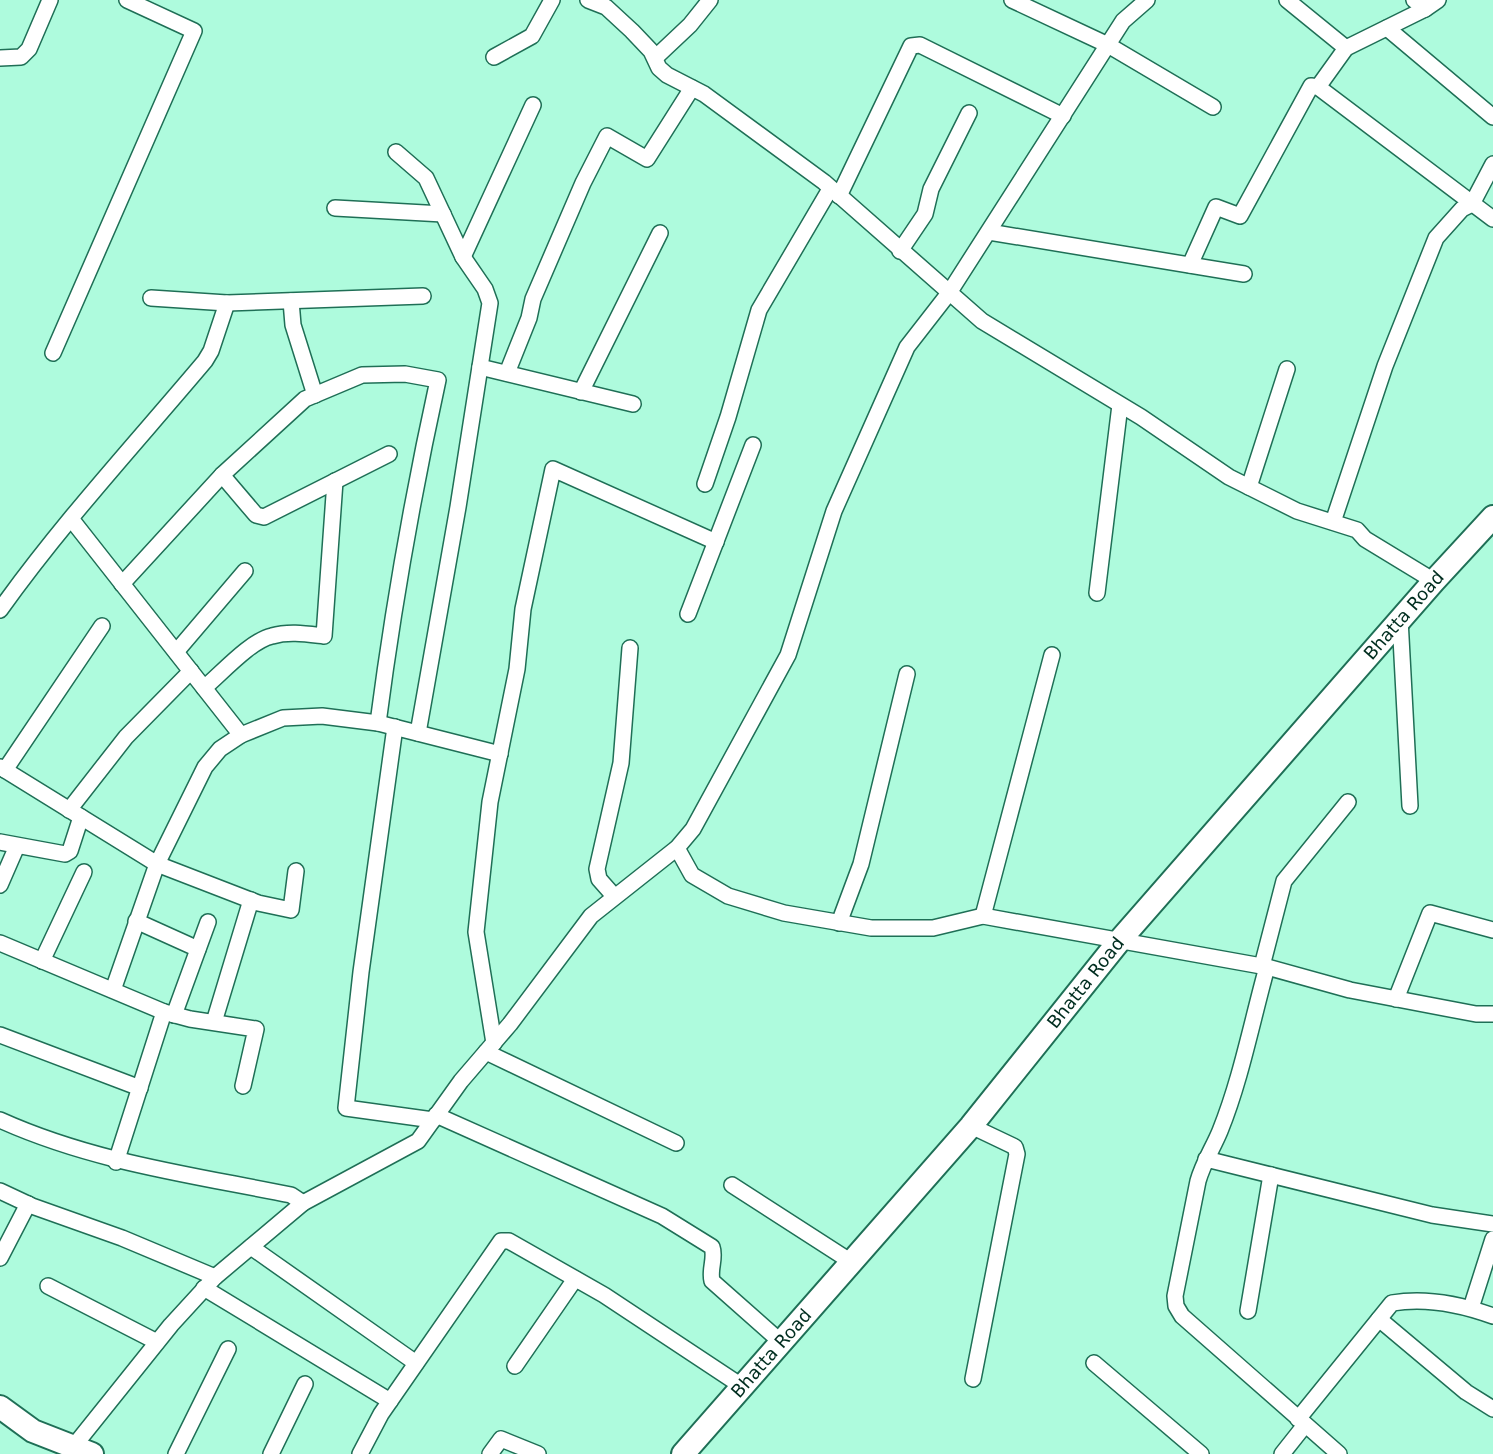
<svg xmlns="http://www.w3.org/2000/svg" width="1493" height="1454" font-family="'DejaVu Sans',sans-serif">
<rect width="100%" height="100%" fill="#aefbdd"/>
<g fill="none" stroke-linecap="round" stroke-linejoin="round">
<g stroke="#1f6f56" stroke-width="18">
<g id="street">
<path d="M588,0L606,7L632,31L651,51L659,68L667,75L704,94L824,182L982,321L1141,417L1229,477L1297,511L1357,530L1365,539L1434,581"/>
<path d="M1012,0L1108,45L1213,107"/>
<path d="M1287,0L1346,48"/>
<path d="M1414,0L1425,9L1438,0"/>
<path d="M1387,28L1493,117"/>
<path d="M494,57L532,36L552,0"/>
<path d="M0,58L21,57L29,49L50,0"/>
<path d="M655,58L690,25L710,0"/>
<path d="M1318,87L1493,219"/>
<path d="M396,152L426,178L463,257L485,289L490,303L458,507L418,733"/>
<path d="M839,196L911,46L920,45L1063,116"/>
<path d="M335,208L443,214"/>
<path d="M989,232L1244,274"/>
<path d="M900,251L925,214L931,189L969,113"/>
<path d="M463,257L533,105"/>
<path d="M1190,265L1216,207L1240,216L1311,86L1318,87L1346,48L1425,9"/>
<path d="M151,298L227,303L423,296"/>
<path d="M291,301L293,325L315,395"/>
<path d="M53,353L194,31L127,0"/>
<path d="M480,367L633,404"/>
<path d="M507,373L529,318L533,299L583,183L607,136L647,159L692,88"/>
<path d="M581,392L660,233"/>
<path d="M222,475L256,515L264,517L389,454"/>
<path d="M705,484L728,417L759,310L830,189"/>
<path d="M1249,487L1287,369"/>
<path d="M72,520L241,735"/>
<path d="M1333,522L1385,366L1436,238L1462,209L1472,204L1493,164"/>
<path d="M122,584L222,475L305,399L362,375L405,374L438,380C413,494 393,608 378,723"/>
<path d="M1097,593L1120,405"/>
<path d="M0,610C62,523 136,443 205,361L211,351L227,303"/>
<path d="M688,614L753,445"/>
<path d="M1400,619L1410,806"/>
<path d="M176,652L245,571"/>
<path d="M204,688C222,673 250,641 272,636C289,631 307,634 324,636L335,481"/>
<path d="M395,727L361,972L346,1108L433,1120"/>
<path d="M0,767L157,864L258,903L291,910L296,871"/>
<path d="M5,770L102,626"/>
<path d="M69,810L126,737L191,671"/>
<path d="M0,842L65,854L70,851L81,817"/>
<path d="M677,848L692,875L728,896L784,913L871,928H933L983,916L1267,967L1350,990L1476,1014H1493"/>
<path d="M0,885L17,846"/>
<path d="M614,896L599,879L597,869L621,763L630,648"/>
<path d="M983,916L1052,655"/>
<path d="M136,921L198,949"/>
<path d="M839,923L861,864L907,674"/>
<path d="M0,943L164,1012L190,1019L256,1029L243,1086"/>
<path d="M42,961L84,872"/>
<path d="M1262,966L1284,881L1348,802"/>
<path d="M1267,967C1252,1021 1241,1079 1220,1131C1213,1148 1203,1163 1198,1181L1175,1296L1176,1306L1182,1316L1339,1454"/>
<path d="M113,990L157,864L205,767L220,749L241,735L283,718L322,716L378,723L500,754"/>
<path d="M1396,999L1430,913L1493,930"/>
<path d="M174,1015L208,922"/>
<path d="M214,1022L251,900"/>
<path d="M0,1035L140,1088"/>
<path d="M494,1043L476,932L490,802L517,669L523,609L553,469L716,542"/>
<path d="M486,1052L676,1143"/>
<path d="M436,1115L662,1216L712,1247C716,1258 709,1269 712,1281L782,1343"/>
<path d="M0,1120C93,1162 192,1175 291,1195L303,1203"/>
<path d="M971,1126L1015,1147L1017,1154L973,1379"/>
<path d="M1206,1159L1432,1215L1493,1224"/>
<path d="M116,1162L164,1012"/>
<path d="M732,1185L853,1263"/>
<path d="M0,1191L32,1206L122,1238L215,1277"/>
<path d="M251,1247L416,1363"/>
<path d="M0,1258L28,1204"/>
<path d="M48,1286L157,1342"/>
<path d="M204,1288L390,1401"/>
<path d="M1471,1308L1493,1239"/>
<path d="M1248,1311L1271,1175"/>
<path d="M1379,1319L1466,1392L1493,1409"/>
<path d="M1094,1363L1201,1454"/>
<path d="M515,1366L575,1279"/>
<path d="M1298,1419L1392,1303C1427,1297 1460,1304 1493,1316"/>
<path d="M74,1446L171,1325L215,1277L303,1203L418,1141L461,1081L510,1024L591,916L677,848L693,829L788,655L834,511L907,347L949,293L1123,21L1147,0"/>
<path d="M176,1454L228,1349"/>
<path d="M271,1454L305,1384"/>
<path d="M360,1454L381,1414L501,1241H509L604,1295L743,1387"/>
<path d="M490,1454L501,1439L538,1454"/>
<path d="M1282,1454L1305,1425"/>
</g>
</g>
<g stroke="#1f6f56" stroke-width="26">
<g id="secondary">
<path d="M0,1407L33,1431L92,1454"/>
<path id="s1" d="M683,1454L971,1126L1120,940L1434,581L1493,517"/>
</g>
</g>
<use href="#street" stroke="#fff" stroke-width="15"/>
<use href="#secondary" stroke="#fff" stroke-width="22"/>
</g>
<g text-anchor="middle" stroke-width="5" stroke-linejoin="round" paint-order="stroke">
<g font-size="18" fill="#002d1f" stroke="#fff">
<text dy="6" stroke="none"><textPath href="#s1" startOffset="1106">Bhatta Road</textPath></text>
<text dy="6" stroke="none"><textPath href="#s1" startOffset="620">Bhatta Road</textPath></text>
<text dy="6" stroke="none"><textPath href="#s1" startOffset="134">Bhatta Road</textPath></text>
</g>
</g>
</svg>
